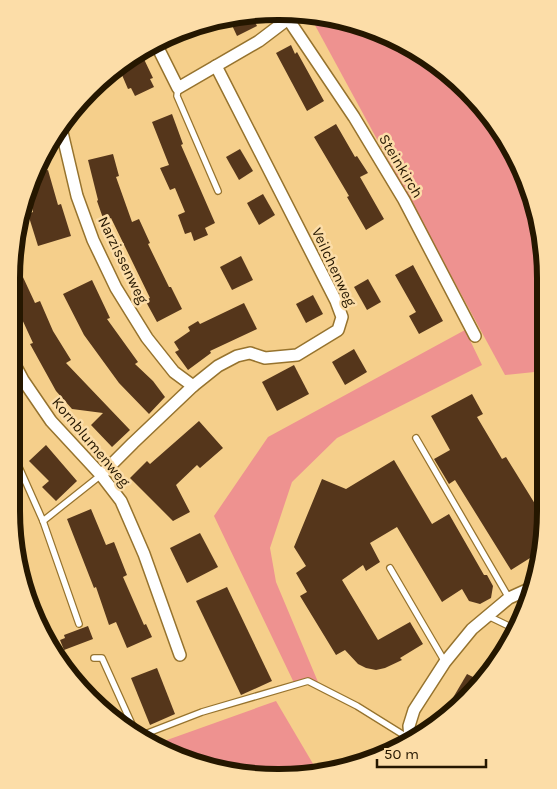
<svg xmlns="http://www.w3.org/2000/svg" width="557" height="789" font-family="Karla,sans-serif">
<rect width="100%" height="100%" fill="#f5cf8b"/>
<g fill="#ee9290">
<path d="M310,16L397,39L480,103L525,176L543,243L544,371L505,375Z"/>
<path d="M465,330L482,365L337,438L292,482L270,548L276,582L318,682L296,687L214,516L268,437Z"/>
<path d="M276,701L319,774L314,775H243L161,750L153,745Z"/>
</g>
<g fill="#55361b">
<path d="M253,18L257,26L237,36L230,21Z"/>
<path d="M291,45L295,54L297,52L324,101L307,111L276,53Z"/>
<path d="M142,55L153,78L150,79L154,87L135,96L131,88L128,89L119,68Z"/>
<path d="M172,114L183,144L181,145L215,223L205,228L208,235L194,241L191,232L185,234L178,215L185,212L175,188L170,190L160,168L169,165L152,122Z"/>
<path d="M336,124L355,157L357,156L368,173L360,177L384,219L366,230L347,197L349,196L314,137Z"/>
<path d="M240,149L253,171L239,180L226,157Z"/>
<path d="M113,154L119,176L116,177L132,222L139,219L150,243L148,244L169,287H171L182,309L157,322L145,300L150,298L111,218L104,221L97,201L98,200L88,160Z"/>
<path d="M48,170L58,205L61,204L71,236L38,246L28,214L33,212L29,194L37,173Z"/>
<path d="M263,194L275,215L259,225L247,203Z"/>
<path d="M241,256L253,280L232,290L220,267Z"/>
<path d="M16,262L35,303L40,301L53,331L71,360L66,363L130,430L112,447L91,425L103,413L72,409L56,391L30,344L33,343L15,304Z"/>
<path d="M413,265L443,321L419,334L409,316L416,312L395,275Z"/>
<path d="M368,279L381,302L367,310L354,287Z"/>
<path d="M92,280L110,318L107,319L138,362L135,364L153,381L165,397L149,414L119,383L84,335L63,294Z"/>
<path d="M313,295L323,314L306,323L296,304Z"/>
<path d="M244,303L257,329L210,351L211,353L188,370L175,352L179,350L174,342L190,331L188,327L198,321L200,324Z"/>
<path d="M354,349L367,372L345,385L332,362Z"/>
<path d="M294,365L309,394L277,411L262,382Z"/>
<path d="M472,394L483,414L477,417L502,459L506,457L545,520V528L538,553L511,570L455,480L449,484L434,459L450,450L431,416Z"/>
<path d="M199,421L223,448L200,468L197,465L176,485L190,512L173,521L130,478L147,461L150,464Z"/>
<path d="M46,445L77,481L56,501L42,487L49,481L29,461Z"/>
<path d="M394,460L432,524L449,514L484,575H487L493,586L491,598L480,604L469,601L462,589L442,602L397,527L370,543L380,562L366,571L363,565L342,580L378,640L410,622L423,644L400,658L402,660L385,668L376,670L366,668L358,664L345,650L336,655L300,596L307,592L296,573L306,566L294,547L322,479L346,489Z"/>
<path d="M91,509L106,545L114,542L127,575L123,577L144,625L146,624L152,637L127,648L116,622L109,625L96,587L94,588L67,519Z"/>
<path d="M200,533L218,567L187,583L170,548Z"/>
<path d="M227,587L272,681L241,695L196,601Z"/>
<path d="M88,626L93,639L64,650L60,640L65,638L64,635Z"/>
<path d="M157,668L175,714L150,725L131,678Z"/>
<path d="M467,674L479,680L454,712L448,716L444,713Z"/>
</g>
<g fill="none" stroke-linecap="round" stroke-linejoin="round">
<g stroke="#96732e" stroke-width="8">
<g id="lane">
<path d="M178,88L177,96L218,191"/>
<path d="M416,438L509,598"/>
<path d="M19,467L43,521L79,624"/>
<path d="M43,521L101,475"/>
<path d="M390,568L445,662"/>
<path d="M488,616L517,630"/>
<path d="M94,658H102L134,729L139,736"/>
<path d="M140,736L202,712L308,681L357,706L410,739"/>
</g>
</g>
<g stroke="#96732e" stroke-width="14">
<g id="street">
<path d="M284,13L354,117L404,200L475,336"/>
<path d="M157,46L178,88L259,41L288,19"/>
<path d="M61,128L77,196L93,240L116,288L147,338L174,372L193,386"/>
<path d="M14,363L23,380L51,421L101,475L121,501L144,554L180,655"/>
<path d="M101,475L133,443L193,386L218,366L237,356L250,353L265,358L297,355L338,330L342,317L336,301L216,66"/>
<path d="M410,739L409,726L414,710L445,662L472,629L509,598L529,589"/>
</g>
</g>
<use href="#lane" stroke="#fff" stroke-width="5.5"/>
<use href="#street" stroke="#fff" stroke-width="11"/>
</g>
<g text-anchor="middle" stroke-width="5" stroke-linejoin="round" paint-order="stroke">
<g font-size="15" fill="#251700" stroke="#fcdda8">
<text transform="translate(401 166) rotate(59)" y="5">Steinkirch</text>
<text transform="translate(123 260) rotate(64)" y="5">Narzissenweg</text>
<text transform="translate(334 267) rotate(65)" y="5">Veilchenweg</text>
<text transform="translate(91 442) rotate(50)" y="5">Kornblumenweg</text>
</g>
</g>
<path d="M0 0H557V789H0ZM278 20H279A258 258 0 0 1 537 278V511A258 258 0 0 1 279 769H278A258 258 0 0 1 20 511V278A258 258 0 0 1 278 20Z" fill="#fcdda8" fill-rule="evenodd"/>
<path fill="none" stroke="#251700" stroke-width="6" d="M278 20H279A258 258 0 0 1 537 278V511A258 258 0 0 1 279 769H278A258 258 0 0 1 20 511V278A258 258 0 0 1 278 20Z"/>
<path d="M377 759v8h109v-8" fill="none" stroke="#251700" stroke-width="2.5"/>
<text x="384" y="759" font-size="15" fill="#251700" stroke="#fcdda8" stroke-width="4" paint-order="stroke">50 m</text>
</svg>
